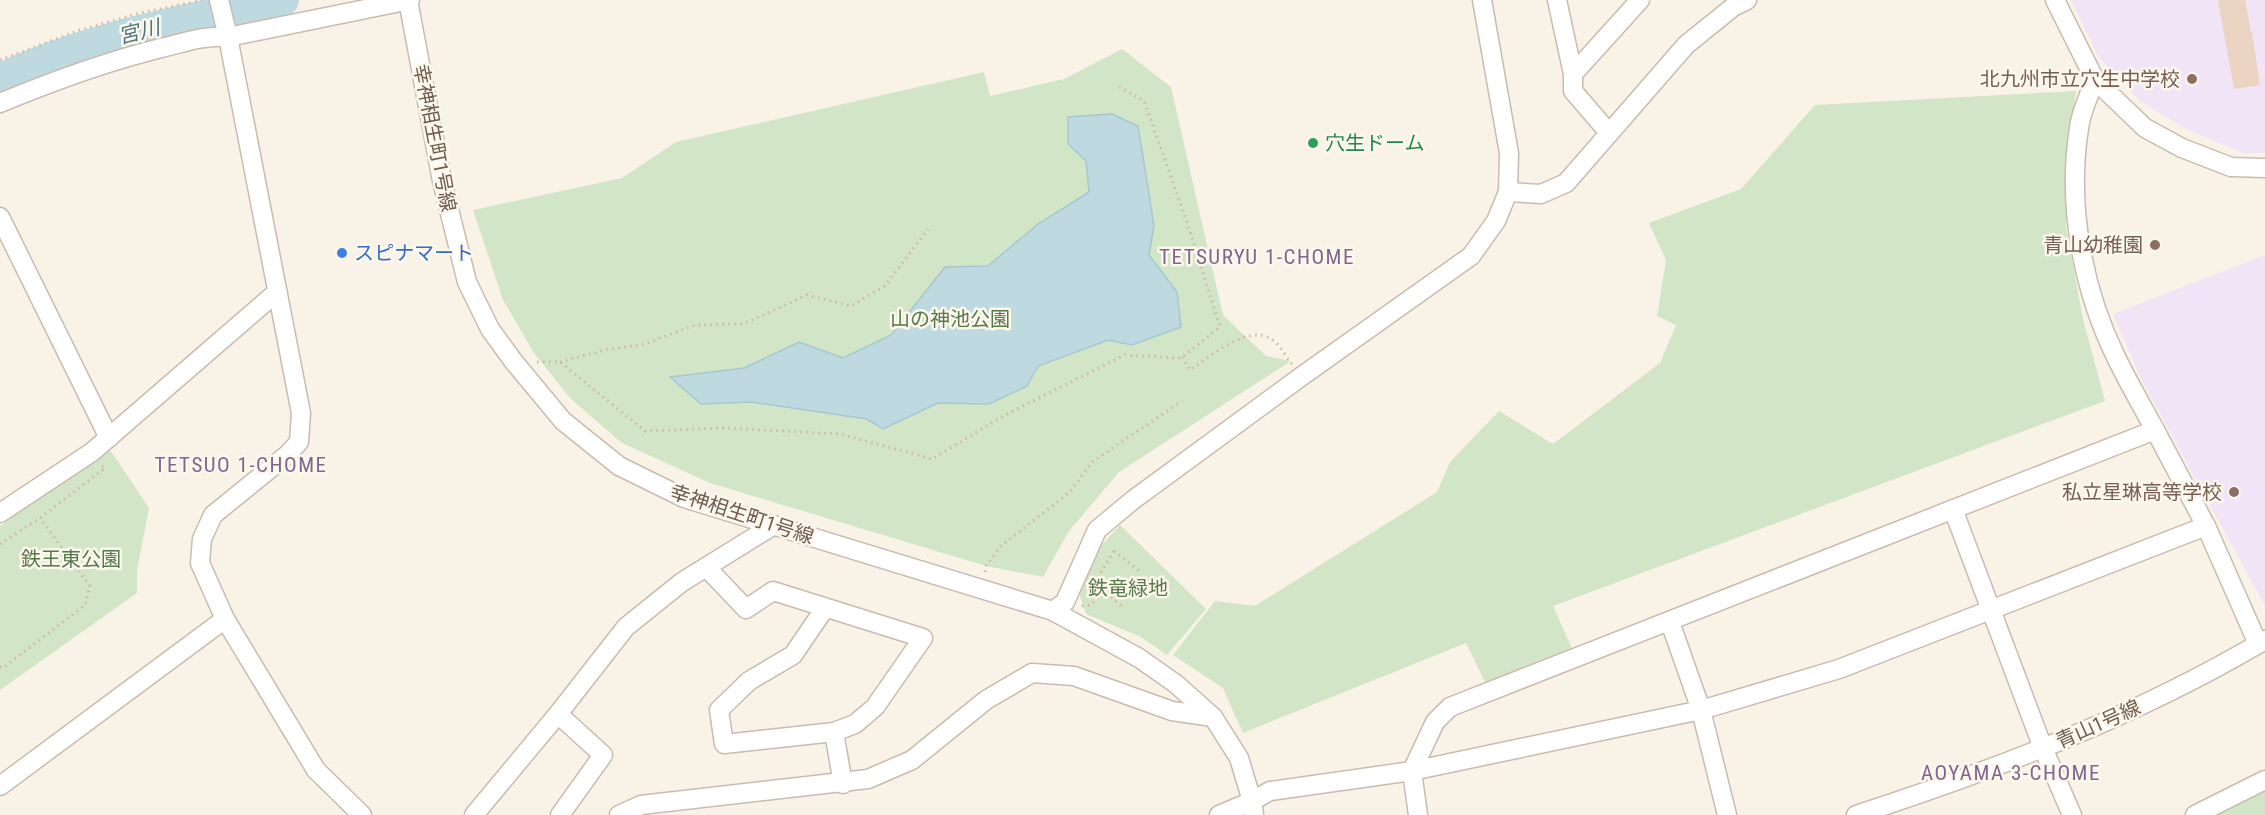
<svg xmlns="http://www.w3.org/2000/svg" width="2265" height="815" font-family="'Roboto Condensed','Noto Sans JP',sans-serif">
<rect width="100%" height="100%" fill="#f9f3e7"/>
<g fill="#f0e4f6">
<path d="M2071,0H2265V153H2243L2188,130L2141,102L2098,56Z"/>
<path d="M2265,255V606L2140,377L2113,314Z"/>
</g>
<g fill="#d2e5c7">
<path d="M1122,49L1171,87L1223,315L1266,356L1291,361L1119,472L1069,531L1043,577L986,566L710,483L622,443L571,399L534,353L503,300L473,210L622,178L676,142L984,72L990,96L1064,79Z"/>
<path d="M2076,91L2067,164L2066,227L2083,319L2105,401L1553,606L1574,653L1487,686L1466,643L1243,733L1223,688L1173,655L1215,601L1255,606L1437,492L1450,462L1499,411L1553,444L1660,363L1676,325L1657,316L1666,260L1649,223L1741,189L1815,105Z"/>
<path d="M110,450L149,508L137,570V593L0,690V526Z"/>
<path d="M1120,525L1206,609L1167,655L1141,637L1086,614L1078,590L1098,549Z"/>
<path d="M2265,792V815H2213Z"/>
</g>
<path fill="#bedae0" stroke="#a6c8d1" stroke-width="1.5" d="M1112,114L1138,126L1154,226L1149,255L1177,292L1181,327L1132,345L1108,340L1038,366L1027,386L989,404L938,403L883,429L867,419L751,402L701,404L670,377L744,368L799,342L843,358L891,335L945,267L988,266L1038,224L1089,192L1086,161L1068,144V117Z"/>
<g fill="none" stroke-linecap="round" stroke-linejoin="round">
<path stroke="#bedae0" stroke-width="32" d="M0,79C89,38 187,19 283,0"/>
</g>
<path fill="#ebd4c2" d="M2218,0H2245L2251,32H2252L2260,85L2234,89Z"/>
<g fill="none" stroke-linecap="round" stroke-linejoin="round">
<g stroke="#c9bbaf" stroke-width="21">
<g id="minor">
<path d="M219,0L228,37L301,413L299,442L287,455L213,515L202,539L200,563L225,619L316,770L362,815"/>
<path d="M408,0L442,181L467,282L490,329L514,362L563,421L619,466L684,498L1053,611L1139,658L1176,684L1213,717L1239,758L1252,801L1254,815"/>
<path d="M1557,0L1573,74L1640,0"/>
<path d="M2055,0L2095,80L2145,128L2182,148L2231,167L2265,168"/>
<path d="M1573,74V91L1609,133"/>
<path d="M2095,80C2089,95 2081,112 2079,128C2067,204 2082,288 2116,357C2128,382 2142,406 2155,430"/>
<path d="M0,103C53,81 105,62 161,48C183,43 204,35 228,37L410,0"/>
<path d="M1508,192L1541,194L1566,183L1686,45L1733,7L1747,0"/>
<path d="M0,217L109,438"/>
<path d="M1953,509L2043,748L2072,815"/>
<path d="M0,513L92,452L277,292"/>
<path d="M707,568L746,609L773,591L923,638L875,707L855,724L834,732L724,744L719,710L749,681L793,655L825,608"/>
<path d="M1053,611L1065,602L1097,530L1133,500L1302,376L1471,256L1496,221L1508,192L1509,153L1482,0"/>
<path d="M1670,622L1701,710L1727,815"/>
<path d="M558,714L603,755L560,815"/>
<path d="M834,732L843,784"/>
<path d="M0,786L225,619"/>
<path d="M474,815L558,714L626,627L682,582L774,525"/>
<path d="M619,815L641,805L868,779L912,760L986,700L1032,673L1074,676L1172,711L1213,717"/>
<path d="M1219,815L1252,801L1270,791L1412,771L1701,710L1839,669L2206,526"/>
<path d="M1418,815L1412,771L1435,722L1450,707L2155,430L2206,526L2258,644"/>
<path d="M1856,815C1997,769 2137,716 2265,640"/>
<path d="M2195,815L2265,780"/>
</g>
</g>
<g stroke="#d0b8a6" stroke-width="3" stroke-dasharray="1.5 4.5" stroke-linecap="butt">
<path d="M0,60L80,30L140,13L203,0"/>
<path d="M1182,357L1190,370C1210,357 1250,321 1274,341C1281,347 1286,357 1292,364"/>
<path d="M537,362H560L645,431L723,428L840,434L932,459L1005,415L1125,355L1181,358L1220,327L1189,228L1144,101L1116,85"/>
<path d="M560,362L605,350L645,344L695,325L743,324L807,295L851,306L885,286L928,229"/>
<path d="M0,544L40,518L105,468L102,466"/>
<path d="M1114,551L1100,574V595L1108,594L1124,608"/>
<path d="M1114,551L1141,572"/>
<path d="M985,572L986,566L1001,546L1070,492L1092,462L1182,401"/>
<path d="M1082,606L1091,605L1100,595"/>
<path d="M0,667L3,668L85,605L90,586L40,518"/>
</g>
<use href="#minor" stroke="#fff" stroke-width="18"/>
</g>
<g fill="#8d6e63" stroke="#fcf7ed" stroke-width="2">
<circle cx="2192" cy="79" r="6"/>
<circle cx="2155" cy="245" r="6"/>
<circle cx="2234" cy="492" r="6"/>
</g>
<circle fill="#2e9e5b" stroke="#fcf7ed" stroke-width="2" cx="1313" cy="143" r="6"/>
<circle fill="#3f7fe0" stroke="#fcf7ed" stroke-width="2" cx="342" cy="253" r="6"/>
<g text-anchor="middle" stroke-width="5" stroke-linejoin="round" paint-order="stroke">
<g font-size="20" fill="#785e54" stroke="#fcf7ed" text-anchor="end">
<text x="2180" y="86">北九州市立穴生中学校</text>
<text x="2143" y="252">青山幼稚園</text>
<text x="2222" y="499">私立星琳高等学校</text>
</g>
<g font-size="20" fill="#6f5c4f" stroke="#fcf7ed">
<text transform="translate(435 138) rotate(79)" y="7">幸神相生町1号線</text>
<text transform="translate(742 514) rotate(18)" y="7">幸神相生町1号線</text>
<text transform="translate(2098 724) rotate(-24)" y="7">青山1号線</text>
</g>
<g font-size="20" fill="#27864d" stroke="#fcf7ed" text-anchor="start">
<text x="1325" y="150">穴生ドーム</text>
</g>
<g font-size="20" fill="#366cbe" stroke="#fcf7ed" text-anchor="start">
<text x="354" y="260">スピナマート</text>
</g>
<g font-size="20" fill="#577a4c" stroke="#fcf7ed">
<text x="950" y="326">山の神池公園</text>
<text x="71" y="566">鉄王東公園</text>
<text x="1128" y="595">鉄竜緑地</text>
</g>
<g font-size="21" font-style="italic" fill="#4c7580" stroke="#fcf7ed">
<text transform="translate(139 32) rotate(-14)" y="7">宮川</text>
</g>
<g font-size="21" letter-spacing="1.5" fill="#80668c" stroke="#fcf7ed">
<text x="1257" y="264">TETSURYU 1-CHOME</text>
<text x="241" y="472">TETSUO 1-CHOME</text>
<text x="2011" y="780">AOYAMA 3-CHOME</text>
</g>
</g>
</svg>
